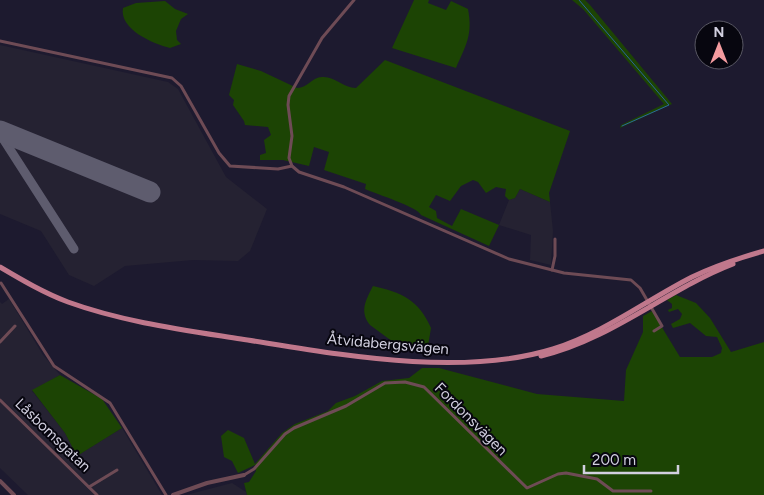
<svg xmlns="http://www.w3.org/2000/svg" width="764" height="495" font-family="Figtree,sans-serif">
<rect width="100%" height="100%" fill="#1d1a2f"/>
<g fill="#252232">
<path d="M0,45L168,82L178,89L226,177L267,209L250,251L238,261L193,260L125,266L94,286L69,275L41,231L0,214Z"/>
<path d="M520,189L550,202L553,231L551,265L530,260L531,235L499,225L509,200L515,198Z"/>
<path d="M9,299L43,355L60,375L32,391L65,433L77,456L122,428L162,495H28L0,468V302L2,304Z"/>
<path d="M232,483L246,492L247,495H186Z"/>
</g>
<g fill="#1c4404">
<path d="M414,0H429L428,3L446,10L451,1L468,9C473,35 466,45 456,68L392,48Z"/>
<path d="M572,0H585L590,5L672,104L620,128L621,125L664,104L583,9Z"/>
<path d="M165,1L175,9L188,14L181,19L176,31L177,40L181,44L170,48C153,44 119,29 123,8L136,3Z"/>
<path d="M385,60L570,131L549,193L550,202L520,189L515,198L509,200L505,196L506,189L496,187L486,193L478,182L473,180L461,186L450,201L436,195L429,207L436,211L437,218L452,226L461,209L499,225L489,246L421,215C418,207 376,194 365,189L366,184L324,170L329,152L314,147L309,166L283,160H260V155L266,153L264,140L271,135L268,127L245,125L244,121L233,105L234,100L229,95L237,64L261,71L297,88C308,88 312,77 322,77C335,76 343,88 356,88Z"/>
<path d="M373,286C401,292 419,300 431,328L427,352L404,350L370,325C359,311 366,300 373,286Z"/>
<path d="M676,295L696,303L710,318L731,352L764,342V495H247L244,483L249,482L256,471L255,465L238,473L232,461L224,457L221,436L228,430L244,438L255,464L282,433L295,424L328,411L336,403L355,396L382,381L409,378L422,368H439L537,394L624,401L626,370L643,332V316L652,311L680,357H712L721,353L722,348L717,337L706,336L690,323L673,328L671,324L680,319L682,314L678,309L669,312L668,310L672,308V304L667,300Z"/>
<path d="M60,375L102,399L122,428L77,456L65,433L32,390Z"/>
</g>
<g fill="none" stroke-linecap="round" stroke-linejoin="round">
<path stroke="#2b669e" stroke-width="1" d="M579,0L669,105L622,126"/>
<path stroke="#5e5c6e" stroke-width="9" d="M0,134L74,249"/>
<path stroke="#5e5c6e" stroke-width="21" d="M0,131L150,192"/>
<g stroke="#6e4b55" stroke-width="3">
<path d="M354,0L322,38L289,96L288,105L292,136L289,158L292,166L299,172L344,187L509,259L564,273L631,280L640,288L662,326L654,331"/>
<path d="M0,41L172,78L181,86L219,153L230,166L278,169L292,166"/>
<path d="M552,270L555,256V239"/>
<path d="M1,283L54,366L110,403L166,495"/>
<path d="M0,342L15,326"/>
<path d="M0,400L97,495"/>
<path d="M244,475L254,469L285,434L294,428L346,406L385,383L405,382L424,387L527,488L558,474L566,473L597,479L613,491H651"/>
<path d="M89,487L117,470"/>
</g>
<g stroke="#6e4b55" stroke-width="4">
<path d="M0,481L14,495"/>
<path d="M173,495L207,483L244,475"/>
</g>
<g stroke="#c0788c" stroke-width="5">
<path d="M0,267C22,280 44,293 68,302C123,322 184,330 241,339C337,354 459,378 553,349C604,333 645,301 692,277C715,266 739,258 764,251"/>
<path d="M541,356C612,339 666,290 733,264"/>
</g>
</g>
<g text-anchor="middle" stroke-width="4" stroke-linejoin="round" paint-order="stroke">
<g font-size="15" fill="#d2d0e0" stroke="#07060f">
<text transform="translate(388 344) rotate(5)" y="5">Åtvidabergsvägen</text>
<text transform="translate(471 419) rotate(45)" y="5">Fordonsvägen</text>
<text transform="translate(53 435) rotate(44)" y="5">Låsbomsgatan</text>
</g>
</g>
<g transform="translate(719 45)"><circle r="24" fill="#07060f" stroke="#585763"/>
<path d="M0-4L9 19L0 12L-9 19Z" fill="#f49b9f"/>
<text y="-8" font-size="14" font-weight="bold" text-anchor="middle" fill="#d2d0e0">N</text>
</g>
<path d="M584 465v8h94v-8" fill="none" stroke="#d2d0e0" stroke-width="2.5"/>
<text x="592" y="465" font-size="15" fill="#d2d0e0" stroke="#07060f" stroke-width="4" paint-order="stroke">200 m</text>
</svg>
